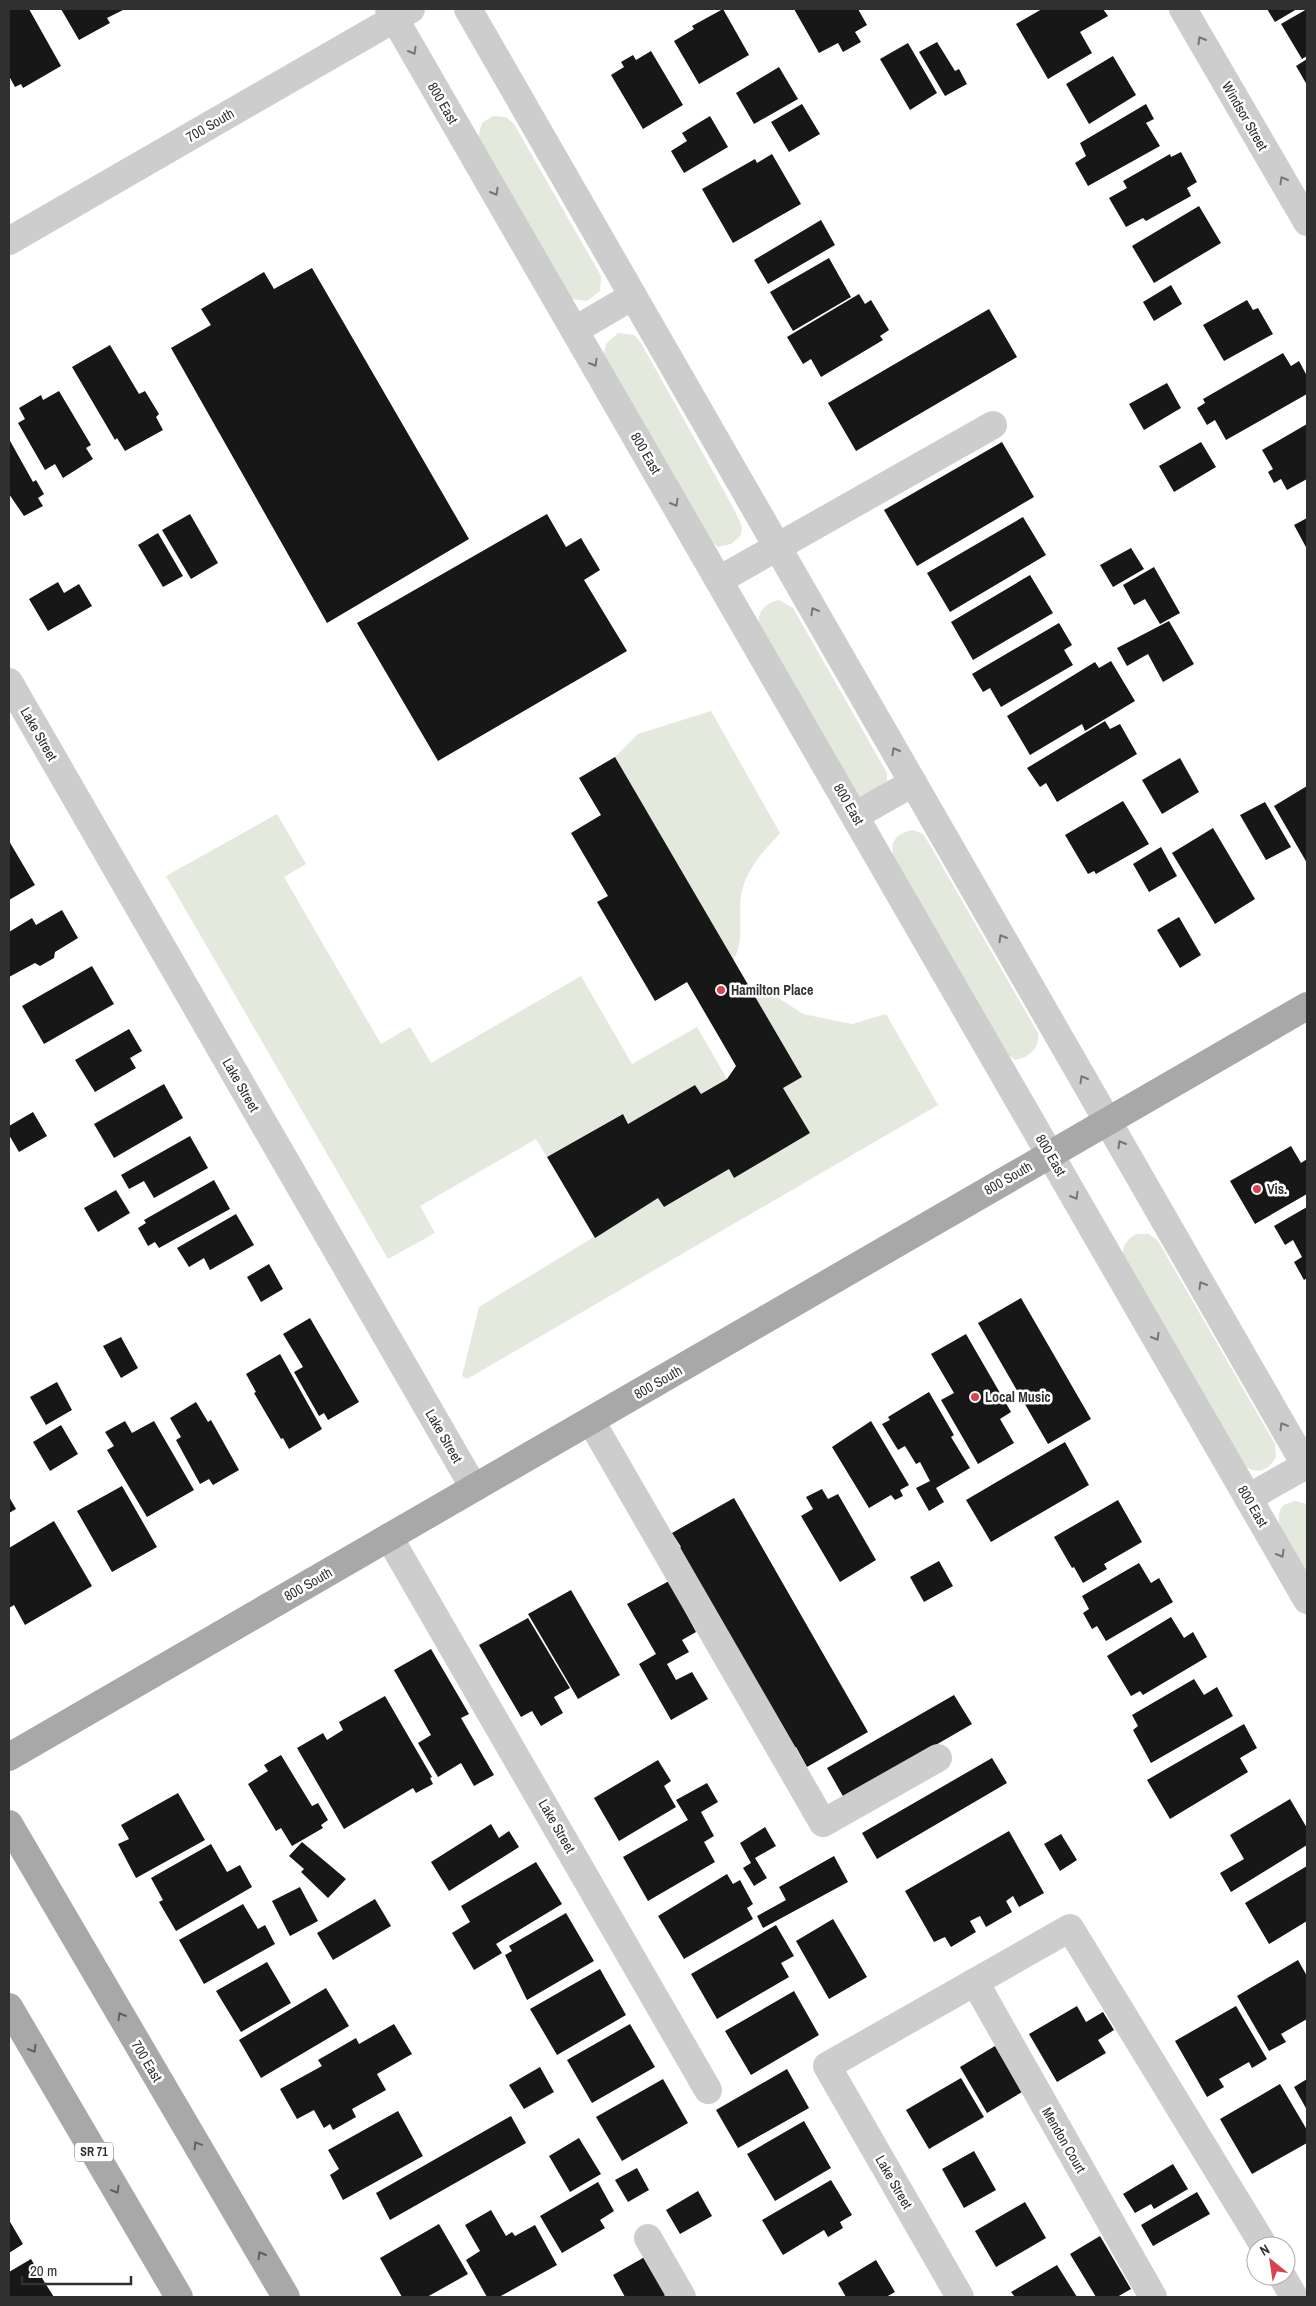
<svg xmlns="http://www.w3.org/2000/svg" width="1316" height="2306" font-family="'Archivo Narrow',sans-serif">
<rect width="100%" height="100%" fill="#fff"/>
<g fill="#e3e9dd">
<path d="M493,116L506,117L514,124L601,276L600,291L587,301L572,299L566,293L478,138L482,123Z"/>
<path d="M618,333L634,335L641,343L734,509L742,527L741,535L731,544L718,547L710,541L603,357L606,344Z"/>
<path d="M779,600L793,608L887,773V784L866,799L859,796L852,789L759,627C756,612 765,603 779,600Z"/>
<path d="M711,711L780,833C763,852 746,869 741,895C738,916 745,943 733,960L615,757L638,734Z"/>
<path d="M277,814L306,864L284,877L381,1044L410,1027L431,1063L581,976L632,1064L697,1027L727,1079L701,1094L695,1085L628,1124L622,1114L547,1157L536,1139L420,1206L435,1233L388,1259L166,876Z"/>
<path d="M913,830L923,834L930,845L1038,1033C1040,1048 1030,1057 1015,1060L1004,1052L895,862C889,844 893,834 913,830Z"/>
<path d="M771,993L803,1014L852,1024L886,1014L938,1105L467,1379L462,1376L479,1307L658,1198L664,1207L729,1169L734,1178L809,1133L783,1088L801,1077L755,999Z"/>
<path d="M1136,1234H1149L1158,1241L1275,1444L1276,1457C1266,1475 1253,1474 1239,1461L1124,1260C1121,1247 1125,1241 1136,1234Z"/>
<path d="M1295,1501L1307,1504V1579C1299,1564 1266,1519 1284,1505C1287,1503 1292,1502 1295,1501Z"/>
</g>
<g fill="#171717">
<path d="M9,9H29L61,66L23,88L21,84L15,87L9,76Z"/>
<path d="M61,9H125L107,18L110,23L79,40Z"/>
<path d="M723,9L749,55L699,84L674,41L694,29L692,26Z"/>
<path d="M794,9H858L867,25L855,32L861,42L843,52L838,43L819,53Z"/>
<path d="M1042,9H1103L1108,16L1080,32L1092,53L1048,79L1016,24Z"/>
<path d="M1267,9H1297L1275,22Z"/>
<path d="M1307,9V56L1302,59L1281,24Z"/>
<path d="M937,42L955,71L959,69L967,84L945,96L919,52Z"/>
<path d="M908,43L937,93L910,110L880,59Z"/>
<path d="M651,51L683,105L643,129L611,75L624,67L621,62L633,55L636,60Z"/>
<path d="M1113,56L1136,95L1089,124L1066,84Z"/>
<path d="M1307,59V85L1296,66Z"/>
<path d="M779,67L798,99L754,124L736,93Z"/>
<path d="M802,104L820,134L789,152L771,122Z"/>
<path d="M1146,104L1154,119L1146,123L1160,146L1088,186L1075,163L1086,156L1080,143Z"/>
<path d="M710,116L728,147L684,173L671,151L687,141L682,133Z"/>
<path d="M1181,152L1197,182L1187,188L1191,196L1146,221L1143,218L1126,227L1109,198L1127,188L1123,181L1170,154L1171,157Z"/>
<path d="M772,154L801,204L733,243L702,189L755,159L757,163Z"/>
<path d="M1199,206L1221,243L1154,283L1132,246Z"/>
<path d="M821,220L835,245L768,284L754,260Z"/>
<path d="M829,258L851,297L793,331L770,292Z"/>
<path d="M312,268L469,539L327,623L171,348L211,325L201,309L264,272L274,289Z"/>
<path d="M1171,285L1182,304L1154,321L1143,302Z"/>
<path d="M859,294L865,304L871,300L889,330L880,336L883,340L821,377L811,359L803,364L787,337Z"/>
<path d="M1247,300L1253,310L1258,308L1273,334L1224,361L1203,325Z"/>
<path d="M989,309L1017,357L856,451L828,403Z"/>
<path d="M110,345L139,394L145,391L159,414L156,417L163,430L125,451L117,438L115,440L72,367Z"/>
<path d="M1283,353L1291,366L1299,361L1307,376V394L1226,440L1215,420L1207,425L1197,408L1205,403L1203,399Z"/>
<path d="M1167,383L1181,408L1144,430L1129,404Z"/>
<path d="M59,391L91,445L86,448L93,459L63,478L55,464L45,470L18,423L25,419L19,408L41,395L43,400Z"/>
<path d="M1307,424V479L1287,490L1281,479L1274,483L1268,472L1273,469L1262,450Z"/>
<path d="M9,439L33,482L36,480L44,494L38,498L43,506L24,516L9,494Z"/>
<path d="M1002,442L1034,497L917,566L884,510Z"/>
<path d="M1201,442L1216,467L1174,492L1159,466Z"/>
<path d="M190,514L218,563L191,579L162,530Z"/>
<path d="M547,514L566,547L581,538L600,570L584,580L627,651L438,761L357,623Z"/>
<path d="M1023,517L1046,555L950,612L927,573Z"/>
<path d="M1307,518V549L1294,525Z"/>
<path d="M158,533L183,576L163,587L138,545Z"/>
<path d="M1131,548L1144,569L1113,587L1100,565Z"/>
<path d="M1154,567L1180,613L1160,624L1145,599L1134,605L1123,585Z"/>
<path d="M1030,575L1053,613L973,660L951,622Z"/>
<path d="M58,582L64,593L79,584L92,606L48,631L29,599Z"/>
<path d="M1169,621L1194,664L1163,682L1148,654L1127,666L1117,648Z"/>
<path d="M1059,623L1072,645L1064,650L1073,665L1001,707L990,688L983,692L972,674Z"/>
<path d="M1111,661L1135,701L1085,731L1082,724L1030,755L1007,716L1095,662L1099,668Z"/>
<path d="M1105,721L1110,729L1120,724L1137,754L1057,802L1046,783L1040,787L1027,768Z"/>
<path d="M615,757L802,1077L783,1088L810,1133L734,1178L729,1169L664,1207L658,1198L595,1238L547,1157L623,1114L628,1124L695,1085L701,1094L727,1079L736,1066L687,982L655,1001L597,902L608,896L571,833L601,815L579,778Z"/>
<path d="M1180,758L1199,792L1162,814L1142,780Z"/>
<path d="M1307,786V863L1274,806Z"/>
<path d="M1123,801L1149,844L1096,874L1094,871L1088,874L1065,835Z"/>
<path d="M1265,802L1291,847L1266,860L1240,815Z"/>
<path d="M1213,828L1255,899L1215,924L1172,853Z"/>
<path d="M9,841L35,885L9,900Z"/>
<path d="M1161,847L1177,876L1149,892L1133,864Z"/>
<path d="M62,910L78,938L55,952L54,958L40,966L35,963L9,977V932L32,918L36,925Z"/>
<path d="M1179,917L1201,955L1180,968L1157,930Z"/>
<path d="M92,966L114,1004L44,1044L22,1006Z"/>
<path d="M129,1029L142,1051L130,1058L136,1068L95,1092L75,1060Z"/>
<path d="M164,1084L183,1118L114,1158L94,1124Z"/>
<path d="M33,1112L47,1136L19,1152L9,1135V1126Z"/>
<path d="M190,1136L208,1168L154,1198L144,1181L129,1189L121,1175Z"/>
<path d="M1291,1146L1301,1163L1307,1159V1194L1255,1224L1230,1181Z"/>
<path d="M214,1180L230,1209L159,1248L155,1242L148,1246L138,1228L146,1223L144,1220Z"/>
<path d="M116,1190L130,1213L98,1232L84,1208Z"/>
<path d="M1307,1207V1278L1304,1280L1294,1262L1302,1257L1293,1240L1285,1245L1274,1226Z"/>
<path d="M236,1214L254,1245L210,1270L204,1258L189,1267L177,1248Z"/>
<path d="M269,1264L283,1289L261,1302L247,1277Z"/>
<path d="M1021,1298L1091,1419L1048,1444L978,1323Z"/>
<path d="M310,1318L359,1402L328,1420L324,1413L319,1416L294,1372L303,1367L283,1334Z"/>
<path d="M966,1334L1011,1412L1000,1419L1014,1443L978,1464L941,1400L954,1393L931,1354Z"/>
<path d="M121,1337L138,1368L121,1378L103,1346Z"/>
<path d="M280,1354L322,1429L289,1449L283,1438L281,1439L254,1393L256,1392L246,1374Z"/>
<path d="M57,1382L72,1410L46,1425L30,1397Z"/>
<path d="M929,1392L954,1435L951,1437L970,1468L936,1488L944,1502L929,1511L916,1488L930,1481L920,1462L916,1464L905,1446L898,1450L882,1424L890,1420L888,1417Z"/>
<path d="M196,1402L208,1422L211,1420L239,1470L213,1485L209,1479L200,1484L176,1440L181,1437L170,1418Z"/>
<path d="M125,1421L132,1433L154,1421L194,1490L147,1517L107,1450L114,1446L105,1432Z"/>
<path d="M871,1421L909,1485L900,1490L903,1496L895,1500L891,1495L869,1508L832,1447Z"/>
<path d="M61,1425L78,1454L50,1471L33,1442Z"/>
<path d="M1065,1442L1089,1485L991,1542L966,1500Z"/>
<path d="M122,1486L157,1547L112,1572L77,1511Z"/>
<path d="M822,1489L828,1499L838,1494L876,1560L840,1582L801,1516L813,1509L806,1497Z"/>
<path d="M9,1497L16,1509L9,1513Z"/>
<path d="M734,1498L868,1732L807,1767L796,1747L790,1750L675,1551L681,1547L672,1533Z"/>
<path d="M1118,1500L1142,1542L1104,1564L1107,1569L1083,1583L1074,1567L1072,1568L1054,1537Z"/>
<path d="M54,1521L92,1586L25,1625L14,1605L9,1608V1548Z"/>
<path d="M939,1561L953,1586L924,1602L910,1577Z"/>
<path d="M1139,1563L1151,1583L1159,1578L1173,1602L1106,1641L1097,1626L1092,1629L1083,1613L1089,1609L1082,1596Z"/>
<path d="M669,1581L696,1632L682,1640L689,1652L667,1664L676,1680L692,1672L708,1699L671,1720L639,1664L656,1654L627,1604Z"/>
<path d="M571,1590L620,1675L578,1699L528,1614Z"/>
<path d="M1171,1617L1184,1638L1193,1632L1207,1657L1143,1695L1140,1691L1131,1696L1107,1656Z"/>
<path d="M528,1618L570,1688L554,1697L563,1713L541,1726L532,1711L521,1717L479,1645Z"/>
<path d="M431,1649L469,1714L461,1718L494,1775L474,1786L461,1763L438,1777L418,1743L431,1735L394,1670Z"/>
<path d="M1194,1679L1204,1695L1217,1687L1233,1716L1151,1763L1133,1730L1138,1726L1132,1715Z"/>
<path d="M954,1695L972,1724L844,1798L827,1768Z"/>
<path d="M385,1696L432,1777L430,1778L433,1784L416,1793L413,1788L344,1829L297,1748L323,1733L327,1740L343,1730L339,1722Z"/>
<path d="M1244,1724L1257,1748L1240,1758L1248,1772L1170,1819L1147,1780Z"/>
<path d="M281,1755L312,1806L318,1803L328,1820L321,1825L323,1828L292,1846L281,1828L276,1831L248,1784L268,1771L264,1765Z"/>
<path d="M992,1758L1007,1783L877,1859L862,1833Z"/>
<path d="M658,1760L671,1781L664,1786L676,1807L619,1841L594,1798Z"/>
<path d="M707,1783L718,1802L701,1812L714,1836L704,1842L715,1862L648,1901L623,1857L688,1820L676,1800Z"/>
<path d="M178,1793L205,1840L136,1878L118,1844L129,1839L121,1825Z"/>
<path d="M1290,1799L1307,1828V1845L1231,1892L1220,1873L1244,1859L1230,1835Z"/>
<path d="M491,1824L499,1838L509,1831L519,1847L449,1891L431,1862Z"/>
<path d="M765,1827L776,1846L755,1858L767,1878L754,1886L743,1868L751,1863L740,1843Z"/>
<path d="M1009,1831L1044,1893L1019,1907L1013,1896L1006,1901L1012,1912L986,1927L980,1916L970,1921L976,1932L951,1947L945,1937L934,1942L905,1891Z"/>
<path d="M1061,1834L1077,1860L1060,1871L1044,1844Z"/>
<path d="M302,1842L346,1879L328,1898L301,1872L304,1869L289,1856Z"/>
<path d="M211,1844L227,1872L240,1865L252,1887L176,1931L159,1902L163,1900L151,1878Z"/>
<path d="M834,1856L848,1882L763,1928L757,1916L786,1900L779,1887Z"/>
<path d="M536,1862L562,1904L496,1944L502,1953L474,1970L452,1933L470,1922L461,1906Z"/>
<path d="M1307,1866V1921L1269,1944L1245,1903Z"/>
<path d="M727,1874L733,1884L740,1880L753,1904L747,1908L753,1919L684,1959L658,1916Z"/>
<path d="M300,1887L318,1921L290,1936L272,1901Z"/>
<path d="M375,1899L391,1926L333,1960L317,1933Z"/>
<path d="M243,1904L258,1929L265,1925L275,1944L204,1984L179,1940Z"/>
<path d="M566,1913L594,1961L527,2000L505,1955L512,1951L509,1946Z"/>
<path d="M833,1919L867,1977L829,1999L796,1941Z"/>
<path d="M776,1925L794,1956L781,1963L789,1977L717,2019L691,1974Z"/>
<path d="M1298,1960L1307,1976V2019L1281,2034L1286,2042L1269,2051L1237,1996Z"/>
<path d="M267,1962L291,2003L241,2032L216,1991Z"/>
<path d="M600,1969L626,2015L557,2055L530,2009Z"/>
<path d="M326,1988L349,2026L261,2078L239,2040Z"/>
<path d="M794,1991L819,2035L751,2075L725,2031Z"/>
<path d="M1077,2006L1086,2022L1103,2012L1114,2030L1098,2040L1106,2053L1057,2082L1029,2034Z"/>
<path d="M1236,2006L1267,2059L1252,2068L1249,2062L1219,2079L1224,2087L1207,2097L1175,2041Z"/>
<path d="M394,2024L412,2054L377,2074L386,2090L352,2109L356,2117L333,2130L330,2124L324,2128L314,2110L297,2119L280,2089L322,2066L318,2060L356,2038L359,2044Z"/>
<path d="M630,2024L655,2067L592,2103L567,2060Z"/>
<path d="M995,2046L1022,2092L987,2113L960,2067Z"/>
<path d="M540,2067L554,2092L524,2109L509,2085Z"/>
<path d="M787,2069L809,2108L738,2148L716,2110Z"/>
<path d="M961,2078L984,2117L929,2149L906,2110Z"/>
<path d="M663,2079L688,2123L622,2161L596,2117Z"/>
<path d="M1307,2079V2110L1294,2087Z"/>
<path d="M1280,2084L1307,2130V2143L1252,2174L1220,2119Z"/>
<path d="M398,2111L423,2156L343,2200L330,2175L339,2169L328,2150Z"/>
<path d="M511,2116L526,2143L390,2220L376,2193Z"/>
<path d="M804,2121L831,2168L775,2201L747,2154Z"/>
<path d="M579,2138L601,2174L570,2192L549,2156Z"/>
<path d="M974,2151L996,2190L964,2208L942,2169Z"/>
<path d="M1173,2164L1188,2189L1154,2209L1151,2204L1135,2213L1123,2194Z"/>
<path d="M637,2168L649,2190L628,2202L615,2180Z"/>
<path d="M831,2180L852,2215L840,2222L843,2228L828,2237L824,2230L783,2255L762,2220Z"/>
<path d="M598,2182L614,2211L600,2220L605,2228L562,2253L540,2216Z"/>
<path d="M698,2191L712,2216L680,2234L666,2210Z"/>
<path d="M1197,2192L1210,2214L1153,2246L1141,2225Z"/>
<path d="M1025,2202L1046,2238L996,2267L975,2231Z"/>
<path d="M491,2210L506,2236L512,2232L515,2236L535,2225L557,2265L499,2297H487L466,2260L480,2251L465,2225Z"/>
<path d="M9,2220L23,2244L9,2253Z"/>
<path d="M439,2224L468,2274L427,2297H402L380,2258Z"/>
<path d="M1100,2236L1131,2289L1117,2297H1096L1070,2254Z"/>
<path d="M650,2254L671,2292L662,2297H625L613,2275Z"/>
<path d="M31,2259L45,2283L54,2297H9V2272Z"/>
<path d="M876,2260L895,2292L886,2297H846L838,2283Z"/>
<path d="M1057,2265L1077,2297H1015L1011,2292Z"/>
</g>
<g fill="none" stroke-linecap="round" stroke-linejoin="round">
<g stroke="#cdcdcd" stroke-width="28">
<path d="M389,9L1307,1600"/>
<path d="M468,9L1307,1468"/>
<path d="M1183,9L1307,222"/>
<path d="M9,241L411,9"/>
<path d="M575,330L633,296"/>
<path d="M719,580L993,425"/>
<path d="M9,682L474,1488"/>
<path d="M856,815L913,783"/>
<path d="M591,1421L823,1823L938,1758"/>
<path d="M1248,1498L1306,1465"/>
<path d="M389,1537L708,2090"/>
<path d="M975,1982L1153,2297"/>
<path d="M648,2238L682,2297"/>
<path d="M1282,2276L1294,2297"/>
<path d="M960,2297L827,2066L1070,1928L1264,2246"/>
</g>
<g stroke="#a8a8a8" stroke-width="28">
<path d="M9,1757L1307,1006"/>
<path d="M9,1824L286,2297"/>
<path d="M9,2007L179,2297"/>
</g>
</g>
<defs><path id="oneway-chevron" d="M-2-3.5L2.5 0L-2 3.5" fill="none" stroke-width="1.6" stroke-linecap="round" stroke-linejoin="round" transform="scale(1.25)"/></defs>
<g stroke="#777">
<use href="#oneway-chevron" transform="translate(1201 40) rotate(-120)"/>
<use href="#oneway-chevron" transform="translate(413 51) rotate(60)"/>
<use href="#oneway-chevron" transform="translate(1283 180) rotate(-120)"/>
<use href="#oneway-chevron" transform="translate(495 192) rotate(60)"/>
<use href="#oneway-chevron" transform="translate(594 363) rotate(60)"/>
<use href="#oneway-chevron" transform="translate(675 503) rotate(60)"/>
<use href="#oneway-chevron" transform="translate(814 611) rotate(-120)"/>
<use href="#oneway-chevron" transform="translate(895 751) rotate(-120)"/>
<use href="#oneway-chevron" transform="translate(1002 938) rotate(-120)"/>
<use href="#oneway-chevron" transform="translate(1083 1079) rotate(-120)"/>
<use href="#oneway-chevron" transform="translate(1121 1144) rotate(-120)"/>
<use href="#oneway-chevron" transform="translate(1075 1196) rotate(60)"/>
<use href="#oneway-chevron" transform="translate(1202 1285) rotate(-120)"/>
<use href="#oneway-chevron" transform="translate(1156 1337) rotate(60)"/>
<use href="#oneway-chevron" transform="translate(1283 1426) rotate(-120)"/>
<use href="#oneway-chevron" transform="translate(1281 1554) rotate(60)"/>
</g>
<g stroke="#606060">
<use href="#oneway-chevron" transform="translate(121 2016) rotate(-120)"/>
<use href="#oneway-chevron" transform="translate(33 2049) rotate(60)"/>
<use href="#oneway-chevron" transform="translate(197 2145) rotate(-121)"/>
<use href="#oneway-chevron" transform="translate(116 2190) rotate(60)"/>
<use href="#oneway-chevron" transform="translate(261 2255) rotate(-120)"/>
</g>
<g fill="#d7434e" stroke="#fff" stroke-width="2">
<circle cx="721" cy="990" r="5"/>
<circle cx="1257" cy="1189" r="5"/>
<circle cx="975" cy="1397" r="5"/>
</g>
<g text-anchor="middle" stroke-width="5" stroke-linejoin="round" paint-order="stroke">
<rect fill="#fff" stroke="#6e6e6e" stroke-width="1" x="75" y="2142.5" width="38" height="19" rx="4"/>
<g font-size="12" font-weight="bold" fill="#303030">
<text x="94" y="2156">SR 71</text>
</g>
<g font-size="14" fill="#303030" stroke="#fff">
<text transform="translate(443 103) rotate(60)" y="5">800 East</text>
<text transform="translate(1245 116) rotate(60)" y="5">Windsor Street</text>
<text transform="translate(210 125) rotate(-30)" y="5">700 South</text>
<text transform="translate(646 453) rotate(60)" y="5">800 East</text>
<text transform="translate(39 734) rotate(60)" y="5">Lake Street</text>
<text transform="translate(849 804) rotate(60)" y="5">800 East</text>
<text transform="translate(241 1085) rotate(60)" y="5">Lake Street</text>
<text transform="translate(1051 1155) rotate(60)" y="5">800 East</text>
<text transform="translate(1008 1178) rotate(-30)" y="5">800 South</text>
<text transform="translate(658 1382) rotate(-30)" y="5">800 South</text>
<text transform="translate(444 1436) rotate(60)" y="5">Lake Street</text>
<text transform="translate(1253 1506) rotate(60)" y="5">800 East</text>
<text transform="translate(308 1584) rotate(-30)" y="5">800 South</text>
<text transform="translate(557 1826) rotate(60)" y="5">Lake Street</text>
<text transform="translate(147 2061) rotate(59)" y="5">700 East</text>
<text transform="translate(1064 2140) rotate(60)" y="5">Mendon Court</text>
<text transform="translate(894 2182) rotate(60)" y="5">Lake Street</text>
</g>
<g font-size="14" font-weight="bold" fill="#303030" stroke="#fff" text-anchor="start">
<text x="731" y="995">Hamilton Place</text>
<text x="1267" y="1194">Vis.</text>
<text x="985" y="1402">Local Music</text>
</g>
</g>
<rect width="1316" height="2306" fill="none" stroke="#303030" stroke-width="20"/>
<g transform="translate(1271 2261) rotate(330)"><circle r="24" fill="#ffffff" stroke="#acacac"/>
<path d="M0-4L9 19L0 12L-9 19Z" fill="#d7434e"/>
<text y="-8" font-size="14" font-weight="bold" text-anchor="middle" fill="#303030">N</text>
</g>
<path d="M22 2276v8h109v-8" fill="none" stroke="#303030" stroke-width="2.5"/>
<text x="30" y="2276" font-size="15" fill="#303030" stroke="#ffffff" stroke-width="4" paint-order="stroke">20 m</text>
</svg>
